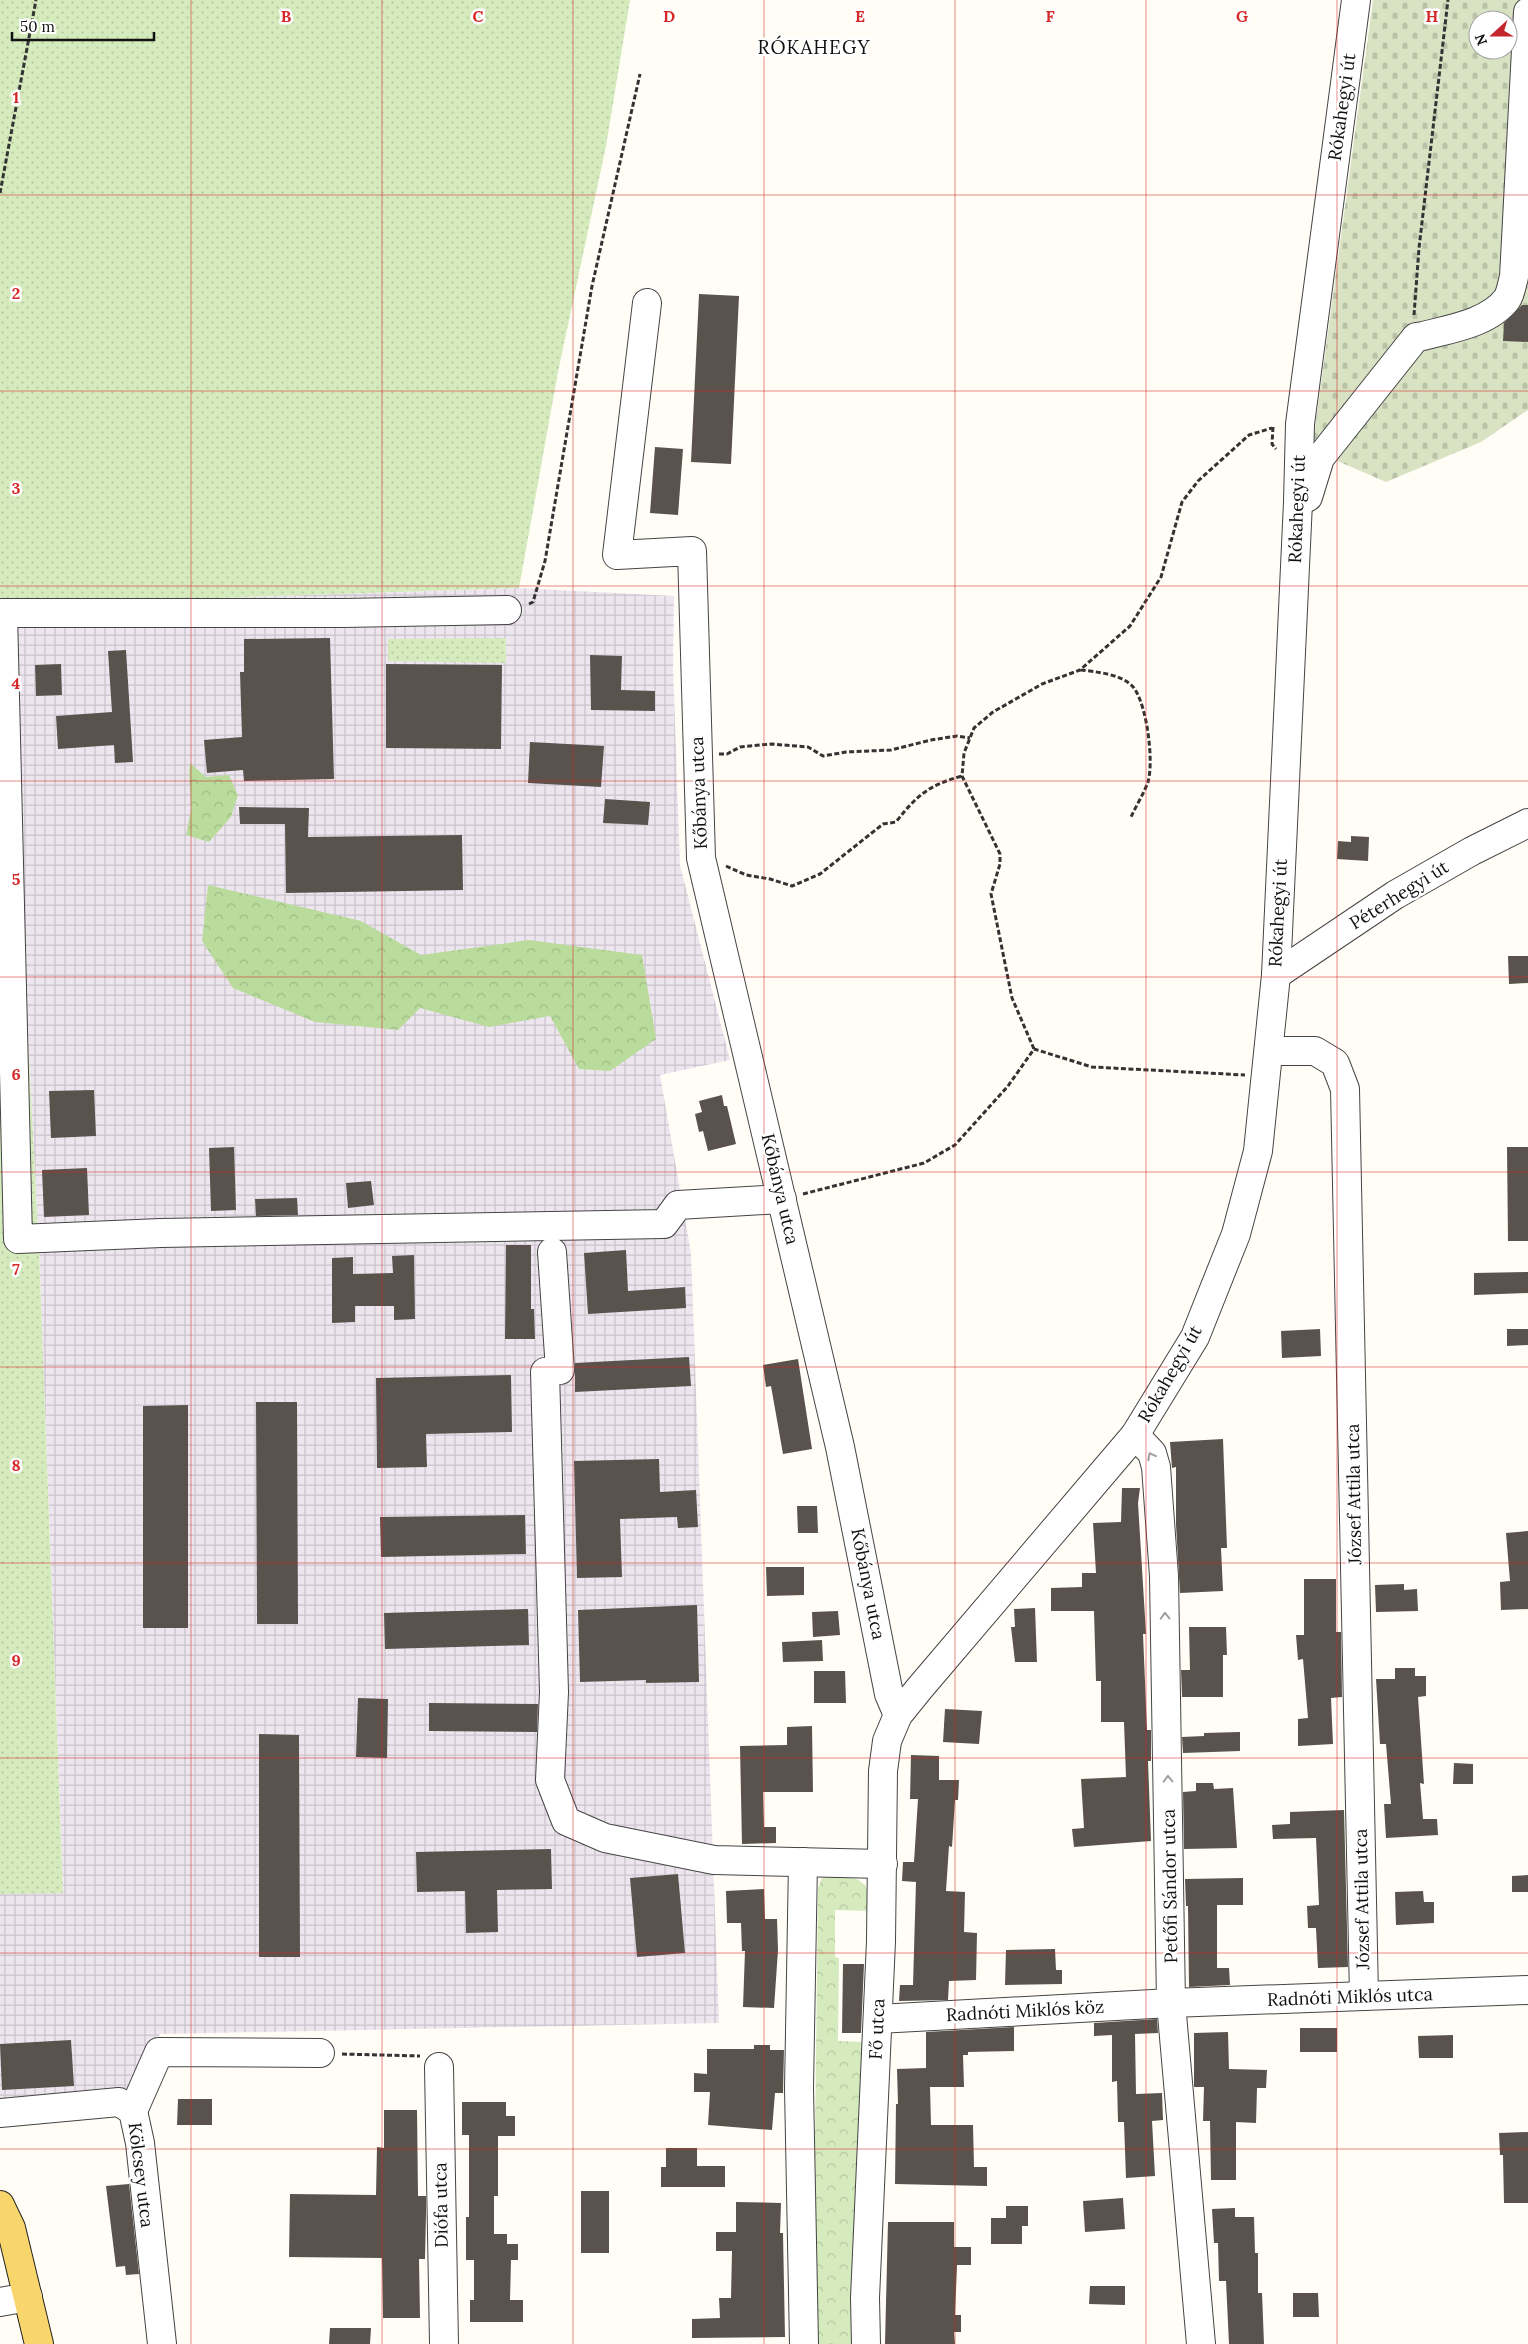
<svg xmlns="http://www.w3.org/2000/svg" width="1528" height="2344" font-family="Lora,serif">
<defs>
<pattern id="industrial-grid" width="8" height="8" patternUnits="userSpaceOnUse" patternTransform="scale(1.25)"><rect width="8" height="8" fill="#eee6ef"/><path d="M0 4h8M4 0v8" fill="none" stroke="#cbc4cc"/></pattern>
<pattern id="grass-dots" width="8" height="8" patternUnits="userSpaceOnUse" patternTransform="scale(1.25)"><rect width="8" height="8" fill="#d5ebbd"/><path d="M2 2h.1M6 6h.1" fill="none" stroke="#b6c8a1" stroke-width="1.8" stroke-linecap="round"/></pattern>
<pattern id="forest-crowns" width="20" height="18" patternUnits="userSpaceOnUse" patternTransform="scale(1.25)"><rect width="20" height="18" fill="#b9dc9c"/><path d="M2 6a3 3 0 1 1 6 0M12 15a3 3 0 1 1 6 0" fill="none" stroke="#9ebc85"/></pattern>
<pattern id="cemetery-stones" width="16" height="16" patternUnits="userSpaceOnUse" patternTransform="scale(1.25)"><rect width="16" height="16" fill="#d9e3c4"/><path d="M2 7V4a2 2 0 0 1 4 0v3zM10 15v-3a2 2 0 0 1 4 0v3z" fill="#b9c2a7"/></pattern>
<pattern id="park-crowns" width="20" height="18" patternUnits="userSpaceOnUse" patternTransform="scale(1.25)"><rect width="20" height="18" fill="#d5ebbd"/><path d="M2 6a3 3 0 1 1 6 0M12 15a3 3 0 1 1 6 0" fill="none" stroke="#b6c8a1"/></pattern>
</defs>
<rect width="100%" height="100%" fill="#fffdf5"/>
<path fill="url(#industrial-grid)" d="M519,588L674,596L673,667L680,865L730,1060L660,1075L691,1253L719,2023L160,2034L118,2115L0,2125V1894L63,1892L39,1249L23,943L10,605Z"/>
<g fill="url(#grass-dots)">
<path d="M0,0H630L606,146L558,372L519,588L10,605L23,943L39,1249L63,1893L0,1894Z"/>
<path d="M506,638V663L388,661V639Z"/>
</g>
<g fill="url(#forest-crowns)">
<path d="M190,763L206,777L229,775L238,795L231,817L209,842L186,835L191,809L189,774Z"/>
<path d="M208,885L361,921L421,955L529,940L642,955L656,1039L610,1071L579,1069L550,1016L489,1027L420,1008L398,1030L315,1022L233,988L202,941Z"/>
</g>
<path fill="url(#cemetery-stones)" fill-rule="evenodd" d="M1373,0H1528V410L1481,442L1386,482L1312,450ZM1478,20H1508V50H1478Z"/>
<path fill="url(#park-crowns)" d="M830,1876C860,1876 869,1880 873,1911L835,1910V1957L839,1958L838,2041L864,2042L856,2344H817L815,2145L818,1888L822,1878Z"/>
<g fill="#5a524d">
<path d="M699,294L739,296L731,464L691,462Z"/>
<path d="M1522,305H1528V342L1503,341L1504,323Z"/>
<path d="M655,447L683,449L678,515L650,513Z"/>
<path d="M330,638L334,779L244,781L243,770L207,773L204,740L242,737L240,672H244V639Z"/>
<path d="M126,650L133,762L115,763L114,745L58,749L56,716L112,712L108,651Z"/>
<path d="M590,655L622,656L621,690L655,691V711L591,710Z"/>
<path d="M61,664L62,695L36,696L35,665Z"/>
<path d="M386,664L502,665L501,749L386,748Z"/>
<path d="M530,742L604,746L601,787L528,783Z"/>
<path d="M605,799L650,802L648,825L603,823Z"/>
<path d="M239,807L309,808L308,837L462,835L463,890L286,893L285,824H240Z"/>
<path d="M1351,836L1369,837L1368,861L1337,859L1338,841L1351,842Z"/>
<path d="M1508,956H1528V983L1509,984Z"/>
<path d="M94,1090L96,1136L51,1138L49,1091Z"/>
<path d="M722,1095L724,1106H727L736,1144L708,1151L703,1131L699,1132L695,1114L702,1112L699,1101Z"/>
<path d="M234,1147L236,1210L211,1211L209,1148Z"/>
<path d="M1507,1147H1528V1241H1508Z"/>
<path d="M87,1168L89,1215L44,1217L42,1170Z"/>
<path d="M371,1181L374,1205L348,1208L346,1183Z"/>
<path d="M297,1198L298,1215L256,1216L255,1199Z"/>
<path d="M506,1245H531V1309H534L535,1339H505Z"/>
<path d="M626,1250L628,1291L685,1287L686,1308L588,1314L584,1253Z"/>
<path d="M414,1255L415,1319L394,1320V1306H355V1322L332,1323V1258L353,1257V1274L393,1273L392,1256Z"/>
<path d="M1528,1272V1293L1474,1295V1273Z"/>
<path d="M1320,1329L1321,1356L1282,1358L1281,1331Z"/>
<path d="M1507,1329H1528V1345L1507,1346Z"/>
<path d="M689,1357L691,1386L575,1392V1363Z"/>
<path d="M798,1359L812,1449L783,1454L771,1386L766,1387L763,1365Z"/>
<path d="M511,1375L512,1432L426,1434L427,1467L377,1468L376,1378Z"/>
<path d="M256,1402H297L298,1624H257Z"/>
<path d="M188,1405V1628H143V1406Z"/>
<path d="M1223,1439L1227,1548H1221L1223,1591L1180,1593L1176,1525V1467L1172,1468L1170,1442Z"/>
<path d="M659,1459L660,1492L696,1490L698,1527L678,1528L677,1517L620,1519L622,1577L577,1578L574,1461Z"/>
<path d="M1122,1488H1140L1138,1503L1146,1634H1143L1147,1730H1151V1761H1148L1151,1841L1074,1847L1072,1829L1084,1828L1081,1779L1126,1777L1124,1722H1101V1681H1096L1094,1611H1051V1588L1082,1587V1573H1096L1093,1523L1121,1522Z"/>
<path d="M797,1506H817L818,1533H798Z"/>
<path d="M525,1515L526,1554L381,1557L380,1517Z"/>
<path d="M1528,1531V1609L1501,1610L1500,1582L1510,1581L1506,1533Z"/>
<path d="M766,1567H804V1595L767,1596Z"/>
<path d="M1304,1579H1336V1632H1341L1342,1697L1331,1698L1333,1744L1298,1746V1719L1308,1718L1303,1659L1298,1660L1296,1635H1304Z"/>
<path d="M1404,1584V1590L1417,1589L1418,1611L1376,1612L1375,1585Z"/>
<path d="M697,1605L699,1682L646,1683V1680L580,1682L578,1610Z"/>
<path d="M1035,1608L1037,1662H1015L1011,1627H1015L1014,1609Z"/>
<path d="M528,1609L529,1645L385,1649L384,1613Z"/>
<path d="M838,1611L840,1635L813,1637L812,1612Z"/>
<path d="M1189,1627H1226L1227,1655H1223V1697H1182L1181,1670H1190Z"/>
<path d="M822,1640L823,1661L783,1662L782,1642Z"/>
<path d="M1395,1668H1415V1676H1426V1696L1418,1697L1424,1784L1420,1783L1423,1819H1437L1438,1835L1386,1838L1384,1804H1391L1386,1744H1380L1376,1679H1395Z"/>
<path d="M814,1671H845L846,1703H814Z"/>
<path d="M358,1698L388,1699L387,1758L356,1757Z"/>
<path d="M429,1703L538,1704L537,1732L429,1731Z"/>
<path d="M945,1709L982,1711L979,1744L943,1742Z"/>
<path d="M812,1726L813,1792H763L764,1827H776V1843L742,1844L740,1746L787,1745V1727Z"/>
<path d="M1240,1732V1751L1183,1753L1182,1737L1204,1736V1733Z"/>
<path d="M259,1734L299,1735L300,1957H259Z"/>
<path d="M911,1755L939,1756V1780H959L958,1800H955L952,1847L949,1846L946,1891L965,1892L964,1932L977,1933L976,1980L949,1981L948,2000L899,2001L900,1985H913L916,1882L902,1881L903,1862H914L918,1799H910Z"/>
<path d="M1454,1763L1473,1764V1784H1453Z"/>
<path d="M1196,1783H1213L1214,1789L1233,1788L1237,1848L1184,1849L1183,1792L1196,1791Z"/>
<path d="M1344,1810L1348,1967L1318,1968L1316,1928H1308L1307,1906L1319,1905L1316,1838L1273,1839L1272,1825L1290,1824V1812Z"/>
<path d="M551,1849L552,1889L497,1890L498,1932L466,1933L465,1891L417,1892L416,1852Z"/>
<path d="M678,1874L685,1953L637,1957L630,1878Z"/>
<path d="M1528,1875V1892H1512V1876Z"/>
<path d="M1243,1878V1905H1217V1968H1229L1230,1985L1189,1987L1188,1906H1186L1185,1879Z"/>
<path d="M764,1889L765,1919H777L778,1950L774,2008L743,2007L745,1951H742L741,1923H727L726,1891Z"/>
<path d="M1423,1891L1424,1902H1434V1923L1396,1925L1395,1892Z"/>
<path d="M1055,1949L1056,1970H1062V1984L1005,1985L1006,1950Z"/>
<path d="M843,1964H864L861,2033H842Z"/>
<path d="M1157,2019L1158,2033L1135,2034L1136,2094L1162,2093L1163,2120L1152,2121L1155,2176L1126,2178L1124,2122H1118L1117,2081L1112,2082V2035L1094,2036V2023Z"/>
<path d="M1014,2027V2051L968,2052V2055H963L964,2087H930L931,2125H973L974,2167H987V2186L895,2184L896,2104H898L897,2069L926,2068V2032Z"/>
<rect x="1300" y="2028" width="37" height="24"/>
<path d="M1228,2032L1229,2069L1267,2070L1266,2088H1257L1256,2123L1236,2122V2180H1211L1210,2121H1203L1204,2087H1194V2033Z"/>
<path d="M1453,2035V2058H1419L1418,2036Z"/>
<path d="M71,2040L74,2086L2,2090L0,2044Z"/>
<path d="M754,2045H770V2050H784L783,2093H775L772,2130L708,2125L710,2092H694V2073L707,2074V2049H754Z"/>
<path d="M178,2099H212V2125H177Z"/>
<path d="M462,2102H506V2116H515V2136H498V2196H494V2234H507V2244H518V2260H511L510,2300H523V2322H470V2300H474V2260H466V2217H469V2135H462Z"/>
<path d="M384,2110H417L418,2196H426V2214L425,2259H419L420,2318H383L382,2258L289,2257L290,2194L376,2195L377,2147L384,2148Z"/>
<path d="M1528,2132V2203H1504L1503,2155H1500L1499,2133Z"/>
<path d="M666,2148H697V2166H725V2187H661V2167H666Z"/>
<path d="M129,2184L139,2274L126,2275L125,2266L116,2267L106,2186Z"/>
<rect x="581" y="2191" width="28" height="62"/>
<path d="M1123,2198L1125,2229L1085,2232L1083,2201Z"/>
<path d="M736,2202L781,2203L780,2233H783L785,2337L692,2338V2319L720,2318L719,2298H731L732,2251H716V2232H736Z"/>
<path d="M1006,2206H1028V2226H1022V2244H991V2218H1006Z"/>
<path d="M1235,2208V2217H1254L1255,2253H1258V2293H1262L1264,2344H1229L1226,2281H1219L1218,2243H1214L1212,2209Z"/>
<path d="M888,2222H954V2247H971V2265H957L955,2315H961V2332H954L955,2344H885Z"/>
<path d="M1090,2286H1125V2305L1089,2304Z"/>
<path d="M1293,2293H1318L1319,2317H1293Z"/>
<path d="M330,2328H371L370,2344H329Z"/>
</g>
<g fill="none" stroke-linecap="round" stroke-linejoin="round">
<g stroke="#444" stroke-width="30">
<g id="minor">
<path d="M647,303L617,555L692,551L701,858L840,1447L889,1694L898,1715"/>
<path d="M1302,500L1308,497L1320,458L1416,337L1423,336C1450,329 1489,323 1507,299C1511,293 1512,283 1514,277L1528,12"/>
<path d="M0,613H343L507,610"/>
<path d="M3,613L18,1239L161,1233L664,1224L678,1205L782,1199"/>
<path d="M1276,975L1395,895L1472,851L1528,823"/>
<path d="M1269,1051H1315L1335,1063L1345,1089L1364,1996"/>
<path d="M552,1252L560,1370L545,1372L554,1692L550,1780L566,1821L605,1838L714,1860L883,1864"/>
<path d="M1135,1435L1152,1453L1156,1467L1164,1576L1171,2003L1201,2344"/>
<path d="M803,1862L799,2088L804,2344"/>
<path d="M878,2019L1171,2003L1528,1990"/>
<path d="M439,2067L444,2344"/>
<path d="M133,2111L159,2052L320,2053"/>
<path d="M0,2113L119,2102L133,2111L140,2143L162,2344"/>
<path d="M0,2302L28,2297"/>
<path d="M866,2344L865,2298L881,1941L883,1771L887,1741L898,1715L919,1689L1135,1435L1195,1337L1236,1234L1258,1151L1276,975L1298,502L1300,424L1356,0"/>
</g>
</g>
<g stroke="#222" stroke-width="30">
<path id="major" d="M0,2205L11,2228L39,2344"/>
</g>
<g stroke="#333" stroke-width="3" stroke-dasharray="5 2.5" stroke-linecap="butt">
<path d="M0,193L36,0"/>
<path d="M1414,315L1419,248L1448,0"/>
<path d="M1273,427L1272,444L1276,449"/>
<path d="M529,604L533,602L545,561L592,286L640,74"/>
<path d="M1081,670C1097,672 1123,674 1134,688C1147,706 1154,761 1148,782C1144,793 1136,806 1131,817"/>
<path d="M719,754H727L740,747L771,744L808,747L823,756L846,752L891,750L931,740L957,736L970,738"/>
<path d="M726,866L746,875L770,879L792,886L820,874L883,824L896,822C917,795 929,785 962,776"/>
<path d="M1034,1049L1012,998L991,894L1000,864V854L962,776L964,753L974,728L993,712L1042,684L1080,670L1130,626L1161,577L1182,502L1198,481L1249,435L1272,428"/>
<path d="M803,1194L924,1163L955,1145L1008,1086L1034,1049L1092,1067L1245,1075"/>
<path d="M342,2054L420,2056"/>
</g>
<use href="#minor" stroke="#fff" stroke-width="28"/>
<use href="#major" stroke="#f9d66b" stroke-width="28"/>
</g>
<defs><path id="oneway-chevron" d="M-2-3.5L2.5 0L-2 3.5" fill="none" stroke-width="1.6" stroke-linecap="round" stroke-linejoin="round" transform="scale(1.25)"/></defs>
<g stroke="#a0a0a0">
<use href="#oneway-chevron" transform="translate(1151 1456) rotate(-118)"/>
<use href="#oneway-chevron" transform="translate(1165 1616) rotate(-91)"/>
<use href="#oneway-chevron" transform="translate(1168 1779) rotate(-91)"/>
</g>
<path fill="none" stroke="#d62828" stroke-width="1" stroke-opacity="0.55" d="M191,0V2344M382,0V2344M573,0V2344M764,0V2344M955,0V2344M1146,0V2344M1337,0V2344M0,195H1528M0,391H1528M0,586H1528M0,781H1528M0,977H1528M0,1172H1528M0,1367H1528M0,1563H1528M0,1758H1528M0,1953H1528M0,2149H1528"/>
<g text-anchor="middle" stroke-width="5" stroke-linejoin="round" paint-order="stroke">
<g font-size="18" fill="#111" stroke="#fff">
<text transform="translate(1342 107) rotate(-82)" y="6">Rókahegyi út</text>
<text transform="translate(1297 509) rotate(-88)" y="6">Rókahegyi út</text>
<text transform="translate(699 793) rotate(-92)" y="6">Kőbánya utca</text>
<text transform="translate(1399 895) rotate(-32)" y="6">Péterhegyi út</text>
<text transform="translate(1278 913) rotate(-87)" y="6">Rókahegyi út</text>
<text transform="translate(780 1189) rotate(77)" y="6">Kőbánya utca</text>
<text transform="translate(1170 1374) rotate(-60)" y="6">Rókahegyi út</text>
<text transform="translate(1354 1494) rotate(-91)" y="6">József Attila utca</text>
<text transform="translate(868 1584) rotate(79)" y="6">Kőbánya utca</text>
<text transform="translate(1170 1886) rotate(-91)" y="6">Petőfi Sándor utca</text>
<text transform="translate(1362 1899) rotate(-91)" y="6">József Attila utca</text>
<text transform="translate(1350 1997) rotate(-2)" y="6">Radnóti Miklós utca</text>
<text transform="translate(1025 2011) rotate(-3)" y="6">Radnóti Miklós köz</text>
<text transform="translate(877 2029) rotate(-87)" y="6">Fő utca</text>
<text transform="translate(141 2175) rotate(83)" y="6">Kölcsey utca</text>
<text transform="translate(441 2205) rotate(-91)" y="6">Diófa utca</text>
</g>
<g font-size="19" letter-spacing="1" fill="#111" stroke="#fff">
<text x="814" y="54">RÓKAHEGY</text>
</g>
</g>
<g font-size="16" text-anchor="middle" font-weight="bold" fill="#d62828" stroke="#fff" stroke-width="5" stroke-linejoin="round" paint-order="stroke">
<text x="286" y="22">B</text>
<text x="478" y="22">C</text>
<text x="669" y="22">D</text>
<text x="860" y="22">E</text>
<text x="1050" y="22">F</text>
<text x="1242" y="22">G</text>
<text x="1432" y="22">H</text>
<text x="16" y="103">1</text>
<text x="16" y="299">2</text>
<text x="16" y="494">3</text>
<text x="16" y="689">4</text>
<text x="16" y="885">5</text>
<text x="16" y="1080">6</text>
<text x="16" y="1275">7</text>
<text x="16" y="1471">8</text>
<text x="16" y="1666">9</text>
</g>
<g transform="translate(1493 35) rotate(249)"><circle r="24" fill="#ffffff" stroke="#a0a0a0"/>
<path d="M0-4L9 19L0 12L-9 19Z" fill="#c4262e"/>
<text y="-8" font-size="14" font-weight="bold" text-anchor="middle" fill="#111111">N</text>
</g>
<path d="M12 32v8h142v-8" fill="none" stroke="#111111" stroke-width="2.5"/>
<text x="20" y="32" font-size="15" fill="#111111" stroke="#ffffff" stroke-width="4" paint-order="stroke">50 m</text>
</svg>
